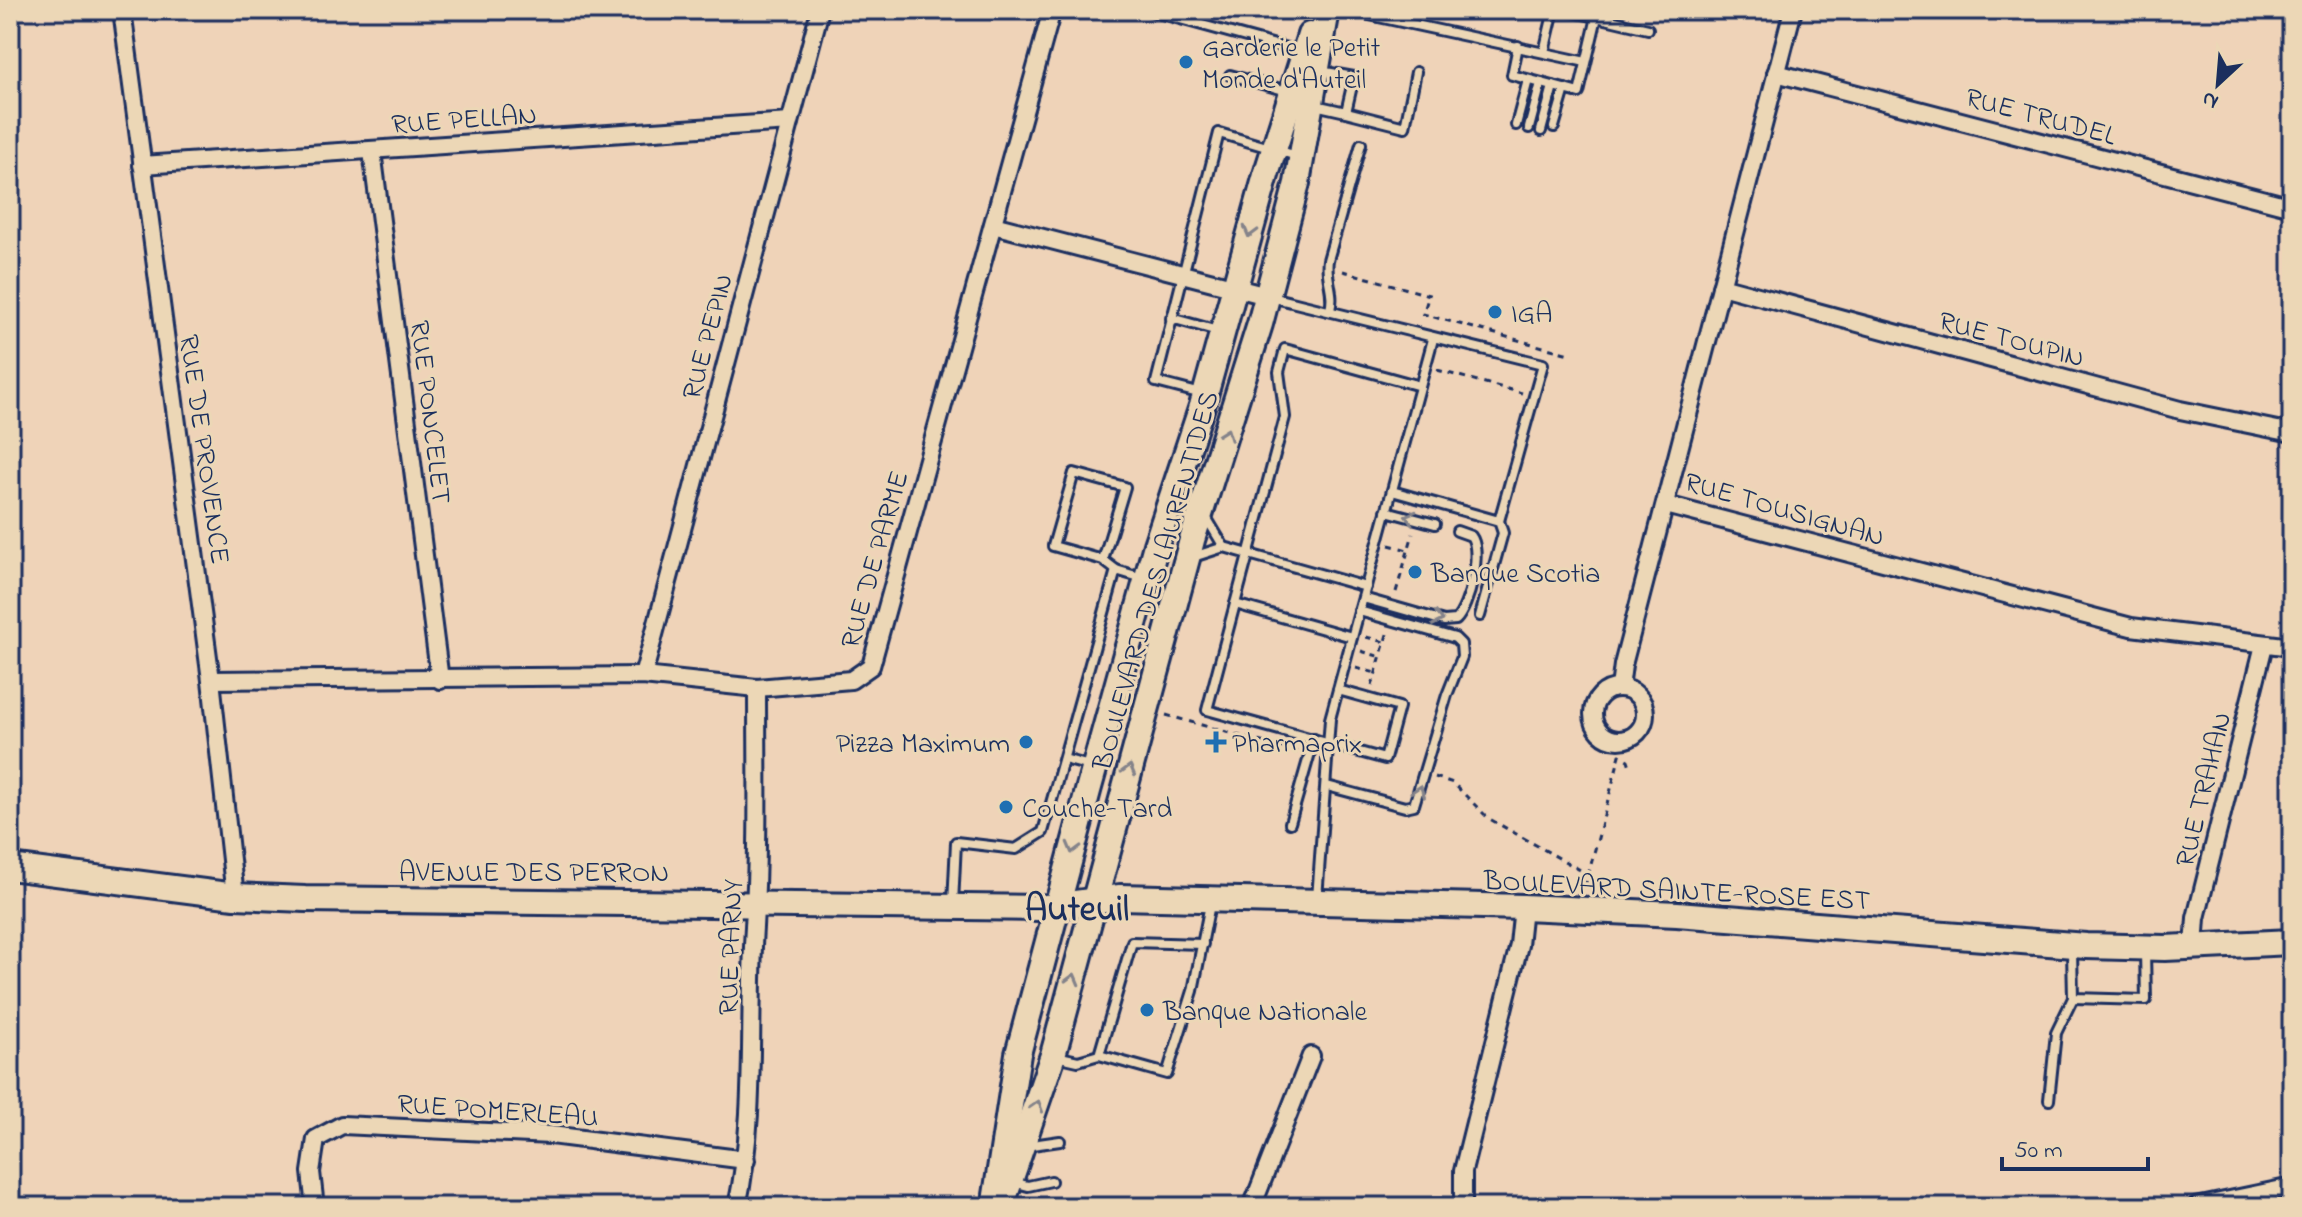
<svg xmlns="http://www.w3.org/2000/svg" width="2302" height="1217" font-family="'Indie Flower',sans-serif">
<rect width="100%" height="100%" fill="#efd3b8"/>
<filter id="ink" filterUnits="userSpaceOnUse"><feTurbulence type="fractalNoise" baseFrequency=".0125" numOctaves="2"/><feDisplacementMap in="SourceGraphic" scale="16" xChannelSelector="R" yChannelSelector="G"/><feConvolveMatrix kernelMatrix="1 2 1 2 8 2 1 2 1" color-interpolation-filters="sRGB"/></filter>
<g filter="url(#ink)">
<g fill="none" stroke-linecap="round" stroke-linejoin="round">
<g stroke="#1b2f5e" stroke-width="14">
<g id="lane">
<path d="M1147,10L1301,52"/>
<path d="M1346,10L1586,62"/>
<path d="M1563,10L1597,17"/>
<path d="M1518,46L1512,75L1579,93L1597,17L1648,29"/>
<path d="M1544,52L1554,10"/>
<path d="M1230,75L1291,92"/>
<path d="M1315,105L1346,112L1354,77L1320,71"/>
<path d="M1346,112L1405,127L1416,72"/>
<path d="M1516,125L1528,80"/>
<path d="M1554,127L1565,89"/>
<path d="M1529,128L1541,83"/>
<path d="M1541,131L1553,86"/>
<path d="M1271,297L1543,364L1499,521L1392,491"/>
<path d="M1330,310C1335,292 1325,278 1328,260L1361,144"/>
<path d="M1171,318L1218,331"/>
<path d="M1202,394L1156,382L1219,133L1297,156"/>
<path d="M1386,511L1435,524"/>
<path d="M1206,517L1224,547"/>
<path d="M1190,558L1224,547L1366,587"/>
<path d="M1103,560L1053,546L1074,473L1125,487L1103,560L1116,570"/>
<path d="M1363,598L1444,621L1456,620C1469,607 1483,552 1471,536L1457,531"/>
<path d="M1235,604L1207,710L1385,759L1399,707L1338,690"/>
<path d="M1480,616L1503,533L1499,521"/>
<path d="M1352,637L1235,604L1285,417L1279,372L1285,349L1420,386"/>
<path d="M1064,759L1090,766"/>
<path d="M1327,786L1405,807L1414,805L1447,695L1462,657L1461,644L1455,638L1359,611"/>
<path d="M1290,823L1314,739"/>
<path d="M1317,899L1330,719L1433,339"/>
<path d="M953,904L956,842L1016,849L1043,832L1116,570L1146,579"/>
<path d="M2072,950L2073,998L2146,1000L2145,951"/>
<path d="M1099,1055L1132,942L1203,944"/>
<path d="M1056,1056L1078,1061L1099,1055L1167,1074L1193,991L1210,904"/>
<path d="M2049,1100L2056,1033L2073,998"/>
<path d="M1025,1146L1060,1141"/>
<path d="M1013,1182L1028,1186L1051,1181"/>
</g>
</g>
<g stroke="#1b2f5e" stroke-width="22">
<g id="street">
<path d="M122,10L211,680L235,896"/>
<path d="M1776,73L2292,207"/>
<path d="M372,151L440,680"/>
<path d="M142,165L790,122"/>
<path d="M993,225L1267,296"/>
<path d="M1721,286L2180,410L2292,433"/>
<path d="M1666,505L2131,627L2292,647"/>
<path d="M643,676L820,10"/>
<path d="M211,680L643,676L757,688L851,680L871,666L1052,10"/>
<circle cx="1619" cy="714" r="26"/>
<path d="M1620,688L1623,665L1793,10"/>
<path d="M2194,947L2196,918L2264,645"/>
<path d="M315,1207L311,1172L316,1139L342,1125L551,1135L746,1160"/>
<path d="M737,1207C757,1114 748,1021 754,927C759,847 757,768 757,688"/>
<path d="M1252,1207L1311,1056"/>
<path d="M1463,1207V1171L1519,945L1523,907"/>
<path d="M2196,1207L2292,1187"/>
</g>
</g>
<g stroke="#1b2f5e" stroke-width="30">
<g id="secondary">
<path d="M10,867L235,896L305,899L1039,908L1120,897L1523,907L1677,914L2086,946L2165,948L2292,942"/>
<path d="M996,1195L1018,1054L1088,791L1156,545L1202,406L1266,175L1310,35"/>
<path d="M1001,1207L1053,1055L1192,540L1260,324L1297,183L1327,10"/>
</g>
</g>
<g stroke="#1b2f5e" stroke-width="3" stroke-dasharray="6 6" stroke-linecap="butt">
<path d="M1343,271L1429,295L1423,314L1569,354"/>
<path d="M1437,370L1522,393"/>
<path d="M1389,545L1408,550"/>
<path d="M1396,592L1413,534"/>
<path d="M1366,637L1385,642"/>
<path d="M1361,651L1381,657"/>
<path d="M1356,668L1376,673"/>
<path d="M1372,686L1388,631"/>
<path d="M1166,715L1297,752"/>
<path d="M1435,777L1453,783L1488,818L1589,875"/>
<path d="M1585,887L1620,755L1628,760L1631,769"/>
</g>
<use href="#lane" stroke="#ecd7b6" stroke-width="8"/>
<use href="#street" stroke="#ecd7b6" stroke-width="16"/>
<use href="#secondary" stroke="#ecd7b6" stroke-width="24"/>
</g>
<defs><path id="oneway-chevron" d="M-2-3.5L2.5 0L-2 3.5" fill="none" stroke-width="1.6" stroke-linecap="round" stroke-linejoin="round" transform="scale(2)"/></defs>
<g stroke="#84838a">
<use href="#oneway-chevron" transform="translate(1250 232) rotate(105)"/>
<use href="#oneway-chevron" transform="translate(1226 434) rotate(-70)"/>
<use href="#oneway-chevron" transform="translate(1410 517) rotate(-164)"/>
<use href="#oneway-chevron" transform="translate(1438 619) rotate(12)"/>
<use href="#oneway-chevron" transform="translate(1129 770) rotate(-75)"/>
<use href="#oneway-chevron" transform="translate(1419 791) rotate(-71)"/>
<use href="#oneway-chevron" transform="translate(1073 848) rotate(105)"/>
<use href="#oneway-chevron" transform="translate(1073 979) rotate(-75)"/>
<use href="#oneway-chevron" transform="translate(1037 1106) rotate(-72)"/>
</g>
</g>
<g fill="#1f6fb2" stroke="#ecd7b6" stroke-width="3">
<circle cx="1186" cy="62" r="8"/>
<circle cx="1495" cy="312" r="8"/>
<circle cx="1415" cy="572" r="8"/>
<circle cx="1026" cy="742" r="8"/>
<path d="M1212 730h8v8h8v8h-8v8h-8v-8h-8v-8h8z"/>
<circle cx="1006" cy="807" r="8"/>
<circle cx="1147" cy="1010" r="8"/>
</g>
<g text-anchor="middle" stroke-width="6" stroke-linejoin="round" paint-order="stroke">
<g font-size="28" fill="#1b2f5e" stroke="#ecd7b6" text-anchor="start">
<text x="1202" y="56">Garderie le Petit<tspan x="1202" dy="32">Monde d'Auteil</tspan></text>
<text x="1511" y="322">IGA</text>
<text x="1431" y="582">Banque Scotia</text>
<text x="1010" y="752" text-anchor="end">Pizza Maximum</text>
<text x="1232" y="752">Pharmaprix</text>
<text x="1022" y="817">Couche-Tard</text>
<text x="1163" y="1020">Banque Nationale</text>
</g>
<g font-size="28" fill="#1b2f5e" stroke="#ecd7b6">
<text transform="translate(2041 115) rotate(15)" y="10">RUE TRUDEL</text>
<text transform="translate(464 118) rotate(-4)" y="10">RUE PELLAN</text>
<text transform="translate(706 336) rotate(-75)" y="10">RUE PEPIN</text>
<text transform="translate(2012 338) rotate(15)" y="10">RUE TOUPIN</text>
<text transform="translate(432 412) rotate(83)" y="10">RUE PONCELET</text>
<text transform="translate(206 449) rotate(82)" y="10">RUE DE PROVENCE</text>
<text transform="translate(1785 508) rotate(16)" y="10">RUE TOUSIGNAN</text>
<text transform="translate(873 559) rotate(-74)" y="10">RUE DE PARME</text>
<text transform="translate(1154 580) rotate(-74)" y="10">BOULEVARD DES LAURENTIDES</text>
<text transform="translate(2202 789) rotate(-76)" y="10">RUE TRAHAN</text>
<text x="534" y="881">AVENUE DES PERRON</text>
<text transform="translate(1677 889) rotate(3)" y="10">BOULEVARD SAINTE-ROSE EST</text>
<text transform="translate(729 947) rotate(-88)" y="10">RUE PARNY</text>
<text transform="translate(498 1109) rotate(4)" y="10">RUE POMERLEAU</text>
</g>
<g font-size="36" font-weight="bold" fill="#1b2f5e" stroke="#ecd7b6">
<text x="1077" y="920">Auteuil</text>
</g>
</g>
<rect width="2302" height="1217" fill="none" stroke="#ecd7b6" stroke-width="40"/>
<rect x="20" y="20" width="2262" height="1177" fill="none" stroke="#1b2f5e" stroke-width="3" filter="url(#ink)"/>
<g transform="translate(2218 84) rotate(206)" stroke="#ecd7b6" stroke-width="6" paint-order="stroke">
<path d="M0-6L14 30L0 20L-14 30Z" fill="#1b2f5e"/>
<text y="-12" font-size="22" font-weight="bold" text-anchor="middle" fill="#1b2f5e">N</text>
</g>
<path d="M2002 1157v12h146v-12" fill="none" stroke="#1b2f5e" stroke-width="4"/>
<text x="2014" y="1157" font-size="24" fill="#1b2f5e" stroke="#ecd7b6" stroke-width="6" paint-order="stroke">50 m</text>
</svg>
